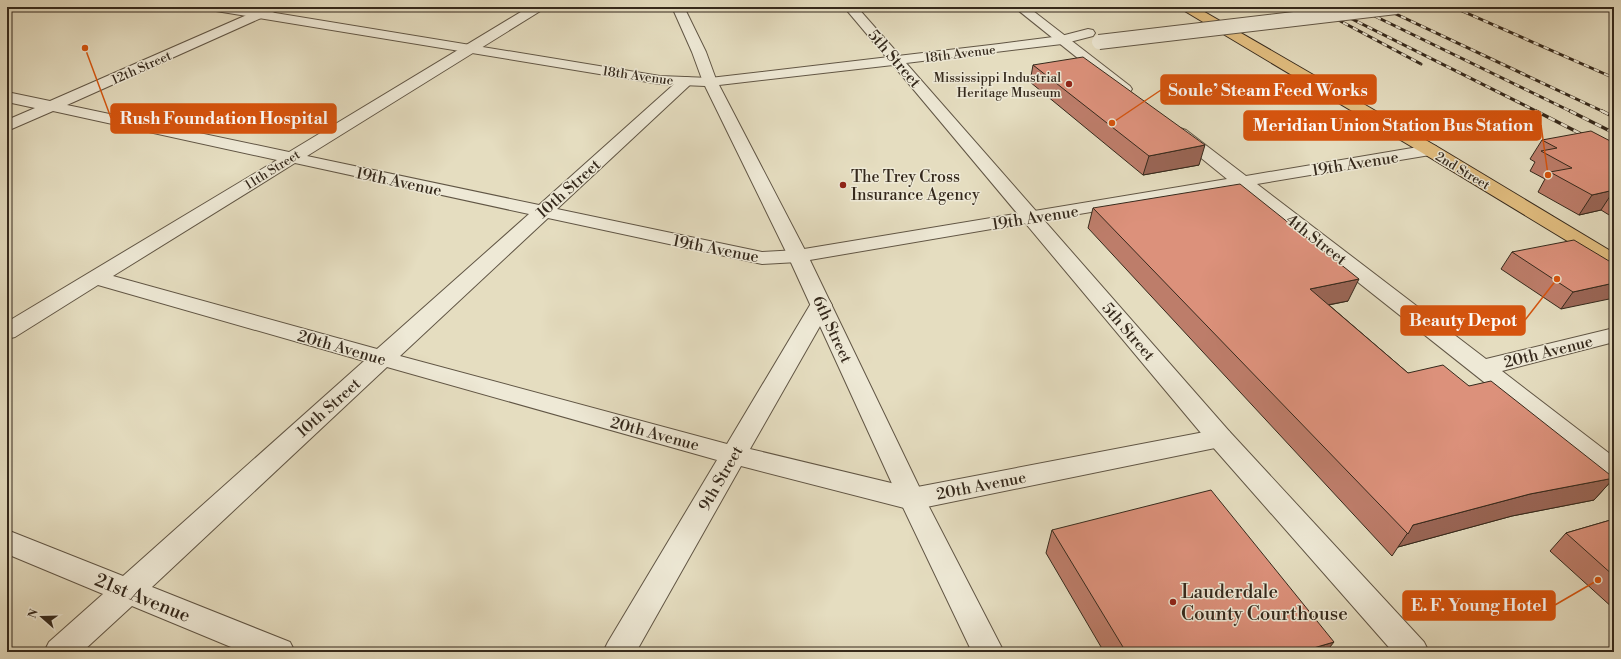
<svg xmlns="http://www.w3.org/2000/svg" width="1621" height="659" font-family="'Libre Bodoni',serif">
<rect width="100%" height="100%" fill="#e5ddc0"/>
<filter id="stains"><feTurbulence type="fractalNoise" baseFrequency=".005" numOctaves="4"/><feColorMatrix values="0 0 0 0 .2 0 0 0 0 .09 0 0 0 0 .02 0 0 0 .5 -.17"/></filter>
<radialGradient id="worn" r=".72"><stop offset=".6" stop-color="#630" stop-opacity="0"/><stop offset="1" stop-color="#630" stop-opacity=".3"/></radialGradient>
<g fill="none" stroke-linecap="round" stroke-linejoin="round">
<g stroke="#615645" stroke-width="2">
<g id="minor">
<path d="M265,7H281L279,10L67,105L289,152L529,7H544L542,10L307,156L539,205L681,78L686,77L691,78L693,81L691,84L557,209L762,252L798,250L1227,179L1174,136L1172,133L1174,130L1180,128L1186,130L1246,176L1430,145L1436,146L1438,150L1436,154L1430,155L1257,184L1486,359L1614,328V342L1502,371L1614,457V481L1605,478L1238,187L798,262L762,264L548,218L400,356L727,444L810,305L813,300L821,298L829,300L832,305L750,449L912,488L1220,429L1229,431L1233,438L1229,445L1220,447L912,510L741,466L636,652H603L608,642L717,460L387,367L152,587L290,642L295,652H243L132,606L82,652H44L49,642L103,594L7,554V530L123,576L364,361L98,285L15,337L7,339V322L277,160L53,111L7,131V120L35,108L7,102V92L50,101ZM295,163L529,214L377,349L113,276Z"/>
<path d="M672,7H684L706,52L717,82L715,85L710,86L705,85L703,82L692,52Z"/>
<path d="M844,7H857L902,58L904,61L902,64L897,65L892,64Z"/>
<path d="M1014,7H1028L1130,86L1132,89L1130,92L1125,93L1120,92Z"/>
</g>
</g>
<g stroke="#615645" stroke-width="2">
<path id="tertiary" d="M210,7H239L660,76L710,78L999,44L1061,36L1088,29L1093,30L1095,33L1093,36L1062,44L906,63L1229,431L1424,642L1429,652H1393L1211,445L893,65L719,85L808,256L925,499L1004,652H972L899,499L788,256L705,86L660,84L216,11L212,10Z"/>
</g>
<g stroke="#35291c" stroke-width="2">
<path id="primary" d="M1181,7H1196L1436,146L1614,253V267L1607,265L1424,154L1183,10Z"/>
</g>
<use href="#minor" fill="#eee9d6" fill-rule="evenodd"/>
<use href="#tertiary" fill="#eee9d6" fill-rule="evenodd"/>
<use href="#primary" fill="#e2be80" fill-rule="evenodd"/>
<g stroke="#35291c" stroke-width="3">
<g id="rail-far1">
<path d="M1314,7L1421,64"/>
<path d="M1328,7L1538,112"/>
<path d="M1356,7L1572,112"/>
<path d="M1381,7L1604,112"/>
<path d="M1453,7L1614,78"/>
</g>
</g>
<g stroke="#35291c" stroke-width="3.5">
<g id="rail">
<path d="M1536,111L1589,138"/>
<path d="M1570,111L1614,133"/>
<path d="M1602,111L1614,117"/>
</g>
</g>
<use href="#rail-far1" stroke="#eee9d6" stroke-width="2" stroke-dasharray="5.5" stroke-linecap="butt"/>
<use href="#rail" stroke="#eee9d6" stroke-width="2.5" stroke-dasharray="7" stroke-linecap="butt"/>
<g stroke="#615645" stroke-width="16" stroke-linecap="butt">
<path id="tertiary-bridge" d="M1099,42L1396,7"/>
</g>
<use href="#tertiary-bridge" stroke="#eee9d6" stroke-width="14"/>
</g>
<g fill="#bd7d6a" stroke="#35291c">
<path d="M1033,65L1199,165L1143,175L1030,82Z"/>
<path d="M1542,140L1614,143V218L1601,210L1579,215L1538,192L1545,179L1530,171L1535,162L1530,159Z"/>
<path d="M1093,208L1348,301L1329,305L1408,373L1469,386L1614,478L1594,500L1512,516L1398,547L1392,556L1088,228Z"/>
<path d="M1512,252L1614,264L1561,309L1501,269Z"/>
<path d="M1614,519V609L1550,551L1566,533Z"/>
<path d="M1052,530L1326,652H1104L1046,553Z"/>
</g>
<g fill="#9a6656" stroke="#35291c">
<path d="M1205,145L1199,165L1143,175L1149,156Z"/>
<path d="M1614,190L1601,210L1579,215L1592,195Z"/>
<path d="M1359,279L1348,301L1301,310L1310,289Z"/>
<path d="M1614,283V298L1561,309L1573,292Z"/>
<path d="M1614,478L1594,500L1512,516L1398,547L1413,525L1530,494Z"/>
<path d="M1334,642L1326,652H1300Z"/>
</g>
<g fill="#dc917b" stroke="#35291c">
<path d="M1083,57L1205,145L1149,156L1033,65Z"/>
<path d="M1591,131L1614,143V190L1592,195L1550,172L1572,168L1541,151L1557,148L1542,140Z"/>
<path d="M1240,184L1359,279L1310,289L1408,373L1443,365L1469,386L1491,381L1614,478L1530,494L1413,525L1408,534L1093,208Z"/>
<path d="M1574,240L1614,264V283L1573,292L1512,252Z"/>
<path d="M1211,490L1334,642L1300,652H1126L1052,530Z"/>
<path d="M1614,519V576L1566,533Z"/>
</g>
<g fill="#8f2418" stroke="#eee9d6" stroke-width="1.5">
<circle cx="1069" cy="84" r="4"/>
<circle cx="843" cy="185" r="4"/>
<circle cx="1173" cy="602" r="4"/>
</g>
<g text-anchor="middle" stroke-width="3" stroke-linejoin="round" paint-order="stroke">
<g font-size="13" fill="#35291c" stroke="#eee9d6">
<text transform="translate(960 53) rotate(-7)" y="5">18th Avenue</text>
<text transform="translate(141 67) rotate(-24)" y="5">12th Street</text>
<text transform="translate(638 75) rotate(8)" y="5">18th Avenue</text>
<text transform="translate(272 169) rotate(-32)" y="5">11th Street</text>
<text transform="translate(1463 170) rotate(31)" y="5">2nd Street</text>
</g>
<g font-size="13" fill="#35291c" stroke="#eee9d6" text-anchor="end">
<text x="1061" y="82">Mississippi Industrial<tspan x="1061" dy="15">Heritage Museum</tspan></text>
</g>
<g font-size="16" fill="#35291c" stroke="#eee9d6">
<text transform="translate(895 58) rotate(49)" y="6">5th Street</text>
<text transform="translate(1355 163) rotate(-9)" y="6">19th Avenue</text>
<text transform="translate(399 181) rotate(12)" y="6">19th Avenue</text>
<text transform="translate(568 188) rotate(-42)" y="6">10th Street</text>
<text transform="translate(1035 217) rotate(-9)" y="6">19th Avenue</text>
<text transform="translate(1317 239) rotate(38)" y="6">4th Street</text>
<text transform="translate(716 248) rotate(11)" y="6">19th Avenue</text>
<text transform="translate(833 329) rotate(65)" y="6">6th Street</text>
<text transform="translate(1129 331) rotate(49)" y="6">5th Street</text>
<text transform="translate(342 347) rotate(16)" y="6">20th Avenue</text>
<text transform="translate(1548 351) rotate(-14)" y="6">20th Avenue</text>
<text transform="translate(328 407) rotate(-42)" y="6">10th Street</text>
<text transform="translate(655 433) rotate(15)" y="6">20th Avenue</text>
<text transform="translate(720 478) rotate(-60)" y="6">9th Street</text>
<text transform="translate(981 485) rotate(-11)" y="6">20th Avenue</text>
</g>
<g font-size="16" fill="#35291c" stroke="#eee9d6" text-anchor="start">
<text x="851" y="182">The Trey Cross<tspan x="851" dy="18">Insurance Agency</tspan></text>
</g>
<g font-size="19" fill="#35291c" stroke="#eee9d6" text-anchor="start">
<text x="1181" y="598">Lauderdale<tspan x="1181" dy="22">County Courthouse</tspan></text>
</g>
<g font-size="19" fill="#35291c" stroke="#eee9d6">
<text transform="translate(143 597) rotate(22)" y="7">21st Avenue</text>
</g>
</g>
<path fill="none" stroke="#d6540e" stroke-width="1.5" d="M1112 123L1161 90M85 48L111 118M1548 175L1541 125M1557 279L1525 320M1598 580L1555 605"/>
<g fill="#d6540e" stroke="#eee9d6" stroke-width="1.5">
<circle cx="1112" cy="123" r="4"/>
<circle cx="85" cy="48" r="4"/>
<circle cx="1548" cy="175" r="4"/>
<circle cx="1557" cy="279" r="4"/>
<circle cx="1598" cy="580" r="4"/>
</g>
<g fill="#d6540e" stroke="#d6540e" stroke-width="1.5">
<rect x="1161" y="75" width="215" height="29" rx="4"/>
<rect x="111" y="104" width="225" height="29" rx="4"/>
<rect x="1244" y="111" width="297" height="29" rx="4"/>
<rect x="1401" y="306" width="124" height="29" rx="4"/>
<rect x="1403" y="591" width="152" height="29" rx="4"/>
</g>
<g font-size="17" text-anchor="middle" font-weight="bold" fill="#fff">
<text x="1268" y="96">Soule’ Steam Feed Works</text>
<text x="224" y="124">Rush Foundation Hospital</text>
<text x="1393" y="131">Meridian Union Station Bus Station</text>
<text x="1463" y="326">Beauty Depot</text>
<text x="1479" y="611">E. F. Young Hotel</text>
</g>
<rect width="1621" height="659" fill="none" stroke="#e5ddc0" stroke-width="24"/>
<rect x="8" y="8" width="1605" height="643" fill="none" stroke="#35291c" stroke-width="2"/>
<rect x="12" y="12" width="1597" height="635" fill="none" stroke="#35291c"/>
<g transform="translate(42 617) rotate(290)" stroke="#eee9d6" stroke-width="3" paint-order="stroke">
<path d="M0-3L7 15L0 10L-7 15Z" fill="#35291c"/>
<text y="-6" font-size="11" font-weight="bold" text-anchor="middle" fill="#35291c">N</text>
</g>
<rect width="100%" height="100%" filter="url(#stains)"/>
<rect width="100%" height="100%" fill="url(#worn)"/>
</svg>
